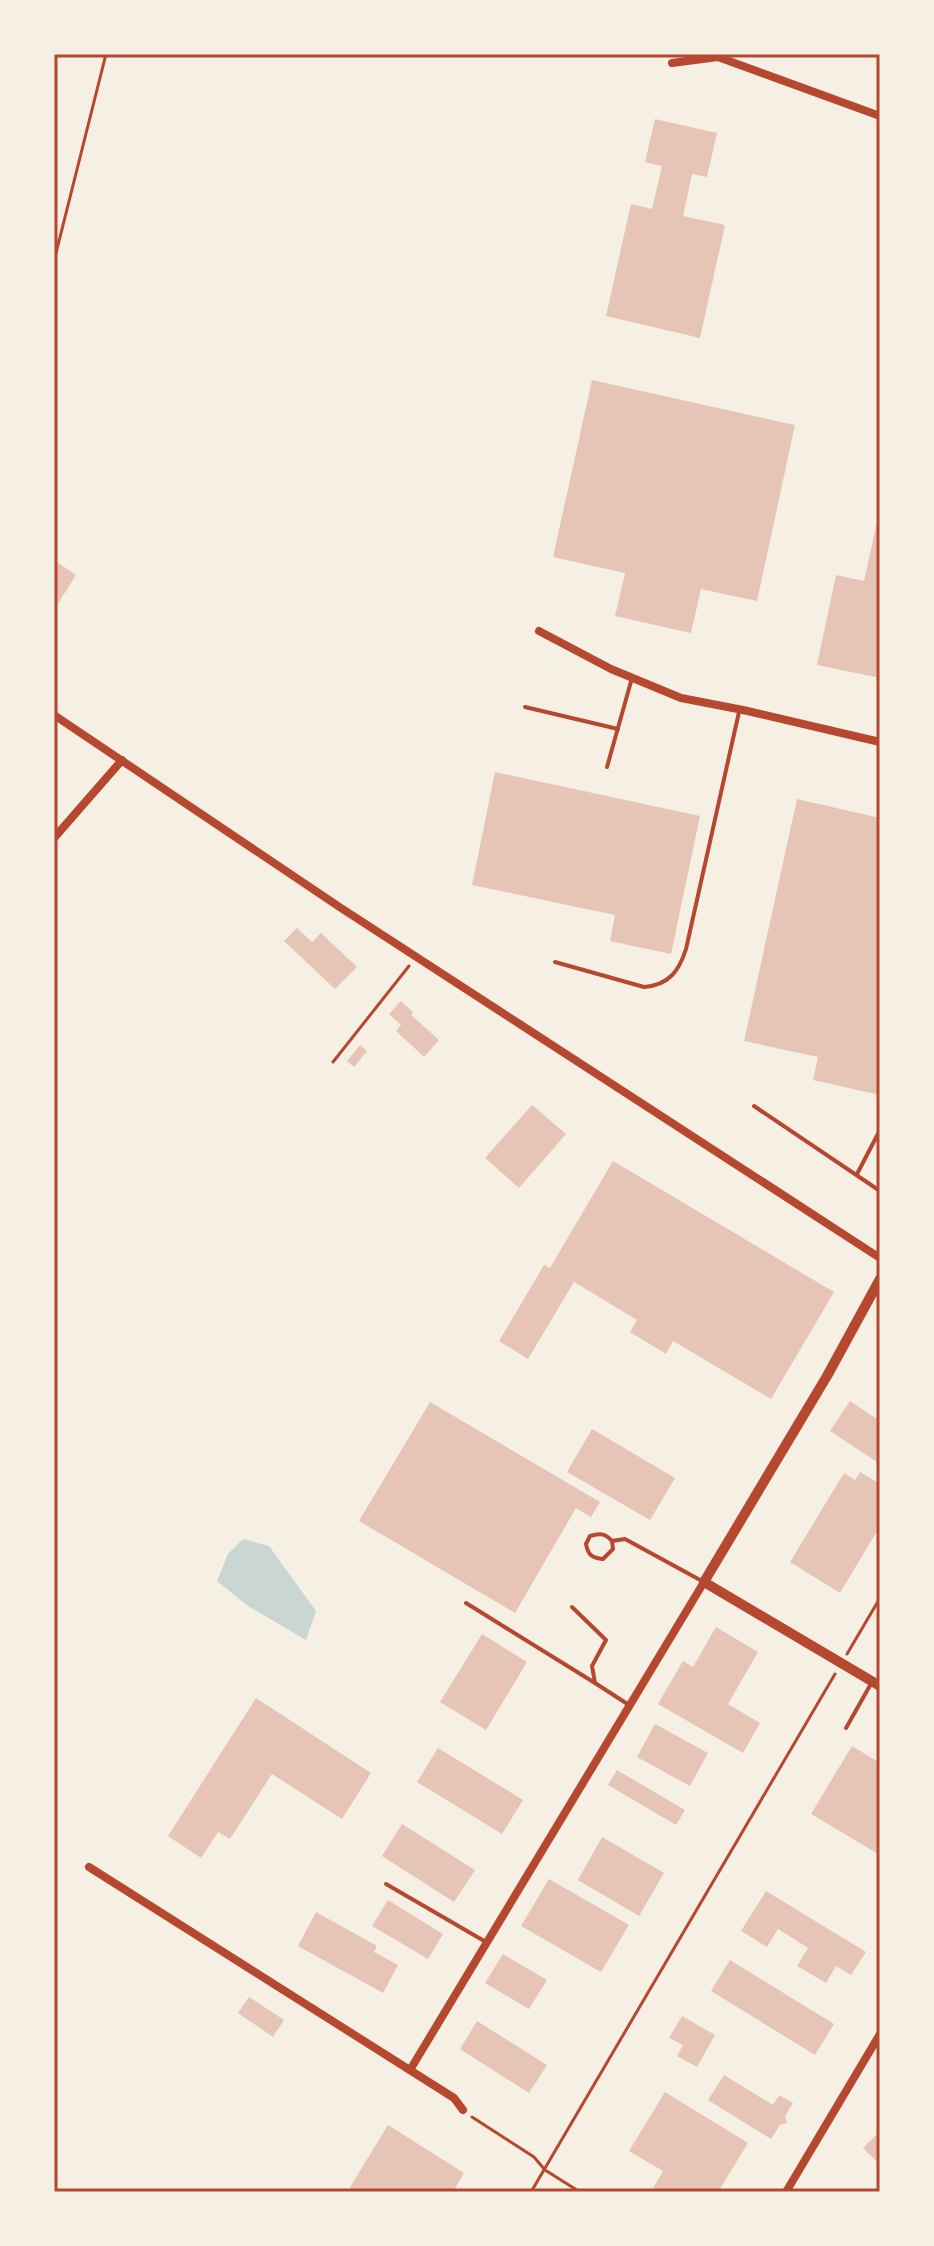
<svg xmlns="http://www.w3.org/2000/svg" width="934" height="2246" font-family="'Exo 2',sans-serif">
<rect width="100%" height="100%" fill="#f6efe4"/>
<path fill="#c9d6d2" d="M243,1539L269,1546L316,1611L306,1640L248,1606L217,1581L228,1554Z"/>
<g fill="#e6c5b7">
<path d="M655,119L717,133L707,177L692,174L683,216L725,225L700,338L606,316L631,204L652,209L662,166L645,162Z"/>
<path d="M592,380L795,425L757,601L701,589L691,633L615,616L625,573L553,557Z"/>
<path d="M879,513L880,514V678L817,665L836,575L864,581Z"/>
<path d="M54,560L76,575L57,605L54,602Z"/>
<path d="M495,772L700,816L671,954L610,941L615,915L472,885Z"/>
<path d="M797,799L880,818V1095L813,1080L818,1057L744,1041Z"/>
<path d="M297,928L312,942L321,933L357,967L335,989L284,941Z"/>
<path d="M401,1001L413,1012L411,1015L439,1040L424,1057L396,1031L401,1025L389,1014Z"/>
<path d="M360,1045L367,1051L354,1067L347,1061Z"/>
<path d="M532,1105L566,1134L519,1188L485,1158Z"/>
<path d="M613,1161L834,1292L771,1399L673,1341L666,1354L630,1332L637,1320L574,1282L528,1359L499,1341L544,1265L550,1268Z"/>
<path d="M850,1401L880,1421V1464L830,1431Z"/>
<path d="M430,1402L600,1502L591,1517L576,1508L515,1613L359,1521Z"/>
<path d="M592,1429L675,1478L650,1520L567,1472Z"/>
<path d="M860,1472L880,1484V1526L840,1593L790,1562L844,1473L855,1480Z"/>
<path d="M716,1627L758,1652L728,1704L760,1723L743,1753L658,1704L683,1661L693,1667Z"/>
<path d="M482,1634L527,1662L486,1730L440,1702Z"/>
<path d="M256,1698L371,1773L342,1819L272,1774L230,1839L218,1832L201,1858L168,1836Z"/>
<path d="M655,1724L708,1753L690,1786L637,1757Z"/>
<path d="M852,1746L880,1763V1855L811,1814Z"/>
<path d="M438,1748L523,1800L502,1834L417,1782Z"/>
<path d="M617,1770L685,1810L676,1825L608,1785Z"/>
<path d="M402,1824L475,1870L454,1902L382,1856Z"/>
<path d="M602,1837L664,1873L639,1916L578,1880Z"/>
<path d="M549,1879L629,1925L601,1972L521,1926Z"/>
<path d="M766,1891L866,1952L851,1975L836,1966L826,1983L797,1966L808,1948L778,1929L767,1947L741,1931Z"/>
<path d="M388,1900L443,1934L428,1959L372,1926Z"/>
<path d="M316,1912L377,1946L374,1952L398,1965L383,1993L298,1946Z"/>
<path d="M503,1954L547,1980L529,2009L485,1983Z"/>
<path d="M730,1960L834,2024L815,2055L711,1991Z"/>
<path d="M249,1997L284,2020L273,2037L238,2013Z"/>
<path d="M682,2016L715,2035L697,2067L677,2056L683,2045L669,2038Z"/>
<path d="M477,2021L547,2065L529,2093L460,2049Z"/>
<path d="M724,2075L773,2105L779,2095L793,2103L785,2116L787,2123L780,2125L771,2139L708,2100Z"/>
<path d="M665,2092L748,2143L718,2192H659L653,2188L663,2171L629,2151Z"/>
<path d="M388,2125L464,2173L453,2192H354L349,2189Z"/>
<path d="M880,2131V2165L863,2148Z"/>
</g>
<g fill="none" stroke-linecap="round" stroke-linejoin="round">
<g stroke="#b5482f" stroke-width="3">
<path d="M54,261L106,54"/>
<path d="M333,1062L409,966"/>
<path d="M847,1654L880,1598"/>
<path d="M472,2117L534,2157L545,2170L580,2192"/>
<path d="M531,2192L835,1674"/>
</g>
<g stroke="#b5482f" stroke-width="4">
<path d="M525,707L618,729"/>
<path d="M607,767L632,678"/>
<path d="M555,962L644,987C669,985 679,971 686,949L739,712"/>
<path d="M754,1106L880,1191"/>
<path d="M857,1174L880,1130"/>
<path d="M612,1541L613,1549L603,1559C592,1558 588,1555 586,1544L590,1536C599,1533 605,1533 612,1541L625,1539L702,1581"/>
<path d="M466,1603L595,1683"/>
<path d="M572,1607L606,1640L592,1666L595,1683L629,1705"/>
<path d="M846,1728L872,1682"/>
<path d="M386,1884L486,1942"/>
</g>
<g stroke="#b5482f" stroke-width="8">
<path d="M672,63L718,57L880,116"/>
<path d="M539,631L611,669L681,698L743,710L880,742"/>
<path d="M54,715L341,908L880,1258"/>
<path d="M54,838L122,760"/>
<path d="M89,1867L454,2098L463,2110"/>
<path d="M410,2070L704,1582"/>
<path d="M786,2192L880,2034"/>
</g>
<path stroke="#b5482f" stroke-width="10" d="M880,1279L827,1376L704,1582L880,1686"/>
</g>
<rect width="934" height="2246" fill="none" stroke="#f6efe4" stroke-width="112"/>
<rect x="56" y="56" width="822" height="2134" fill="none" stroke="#b5482f" stroke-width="3"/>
</svg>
